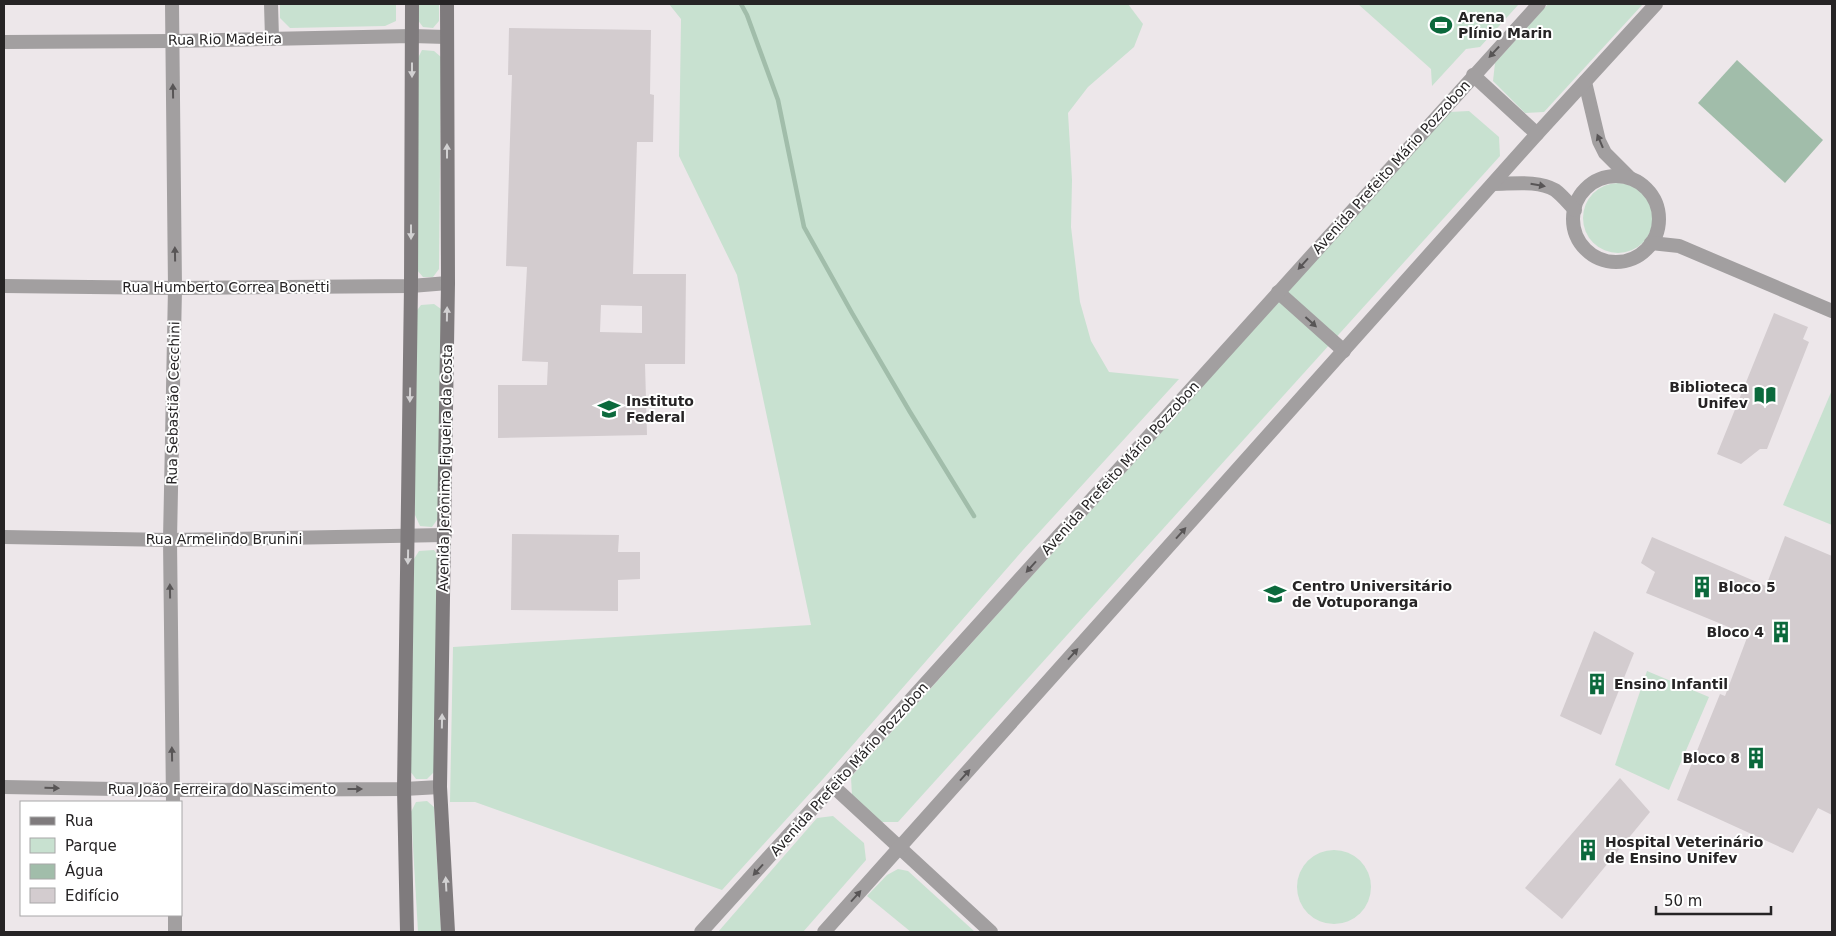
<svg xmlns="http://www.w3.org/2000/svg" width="1836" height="936" font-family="'DejaVu Sans',sans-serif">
<rect width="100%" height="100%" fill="#ede7ea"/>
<g fill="#c8e1d0">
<path d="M280,4H396V21L385,26L290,28L280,18Z"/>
<path d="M417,4H439V21L433,28L423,27L417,19Z"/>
<path d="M669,4H1128L1143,24L1134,47L1088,87L1068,113L1072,180L1071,227L1080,302L1091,341L1109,372L1179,379L1023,550L823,779L722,890L475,802H450L453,647L811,625L737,275L679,156L681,19Z"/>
<path d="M1358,4H1519L1480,47L1466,49L1432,86L1431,69Z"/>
<path d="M1548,4H1643L1544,112L1525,113L1493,81L1495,63Z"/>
<path d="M422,50L434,51L441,57L439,269L433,277H423L417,270L418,58Z"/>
<path d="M1469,111L1499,137L1500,156L898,822H879L852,796L851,777L1449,112Z"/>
<circle cx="1618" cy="218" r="35"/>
<path d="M434,304L441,309L439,517L432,527L420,526L415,515V313L421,305Z"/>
<path d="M1832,390V525L1783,505Z"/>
<path d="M434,550L439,557L434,772L427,779H416L410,771L414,559L419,551Z"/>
<path d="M1647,671L1709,697L1669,790L1615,765Z"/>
<path d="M427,801L434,807L441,932H418L411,812L416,802Z"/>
<path d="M833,816L864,843L866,860L803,932H718L817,818Z"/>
<circle cx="1334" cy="887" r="37"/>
<path d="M898,869L908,871L975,932H911L867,896L887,875Z"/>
</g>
<path fill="#a1bdaa" d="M1737,60L1823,140L1785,183L1698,103Z"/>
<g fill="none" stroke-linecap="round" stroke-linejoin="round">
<path stroke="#a1bdaa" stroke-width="4.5" d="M741,4L747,15L778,100L804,227L852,313L910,412L974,516"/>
</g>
<g fill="#d3cccf" fill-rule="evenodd">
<path d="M509,28L651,30L650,94L654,95L653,142H637L633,274H686L685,364H645L647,435L498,438V385H547L548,362L522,361L527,267L506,266L512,75H508ZM601,305L642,306V333L600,332Z"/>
<path d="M1774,313L1808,327L1803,339L1809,342L1767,449H1760L1741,464L1717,454Z"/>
<path d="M512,534L619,535L618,552H640V579L618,580V611L511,610Z"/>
<path d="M1785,536L1832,556V815L1818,808L1793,853L1677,800L1720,694L1725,696L1748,635L1646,593L1655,572L1641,563L1652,537L1766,586Z"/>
<path d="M1594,631L1634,653L1601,735L1560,716Z"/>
<path d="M1620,778L1650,812L1562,919L1525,888Z"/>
</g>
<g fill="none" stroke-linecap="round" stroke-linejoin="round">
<g stroke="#a29fa0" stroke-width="14">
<path d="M172,4L175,288L170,540L173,802"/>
<path d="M271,4L272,38"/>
<path d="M4,42L173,41L412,36L446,37"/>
<path d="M1585,82L1599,141L1605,153L1630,178"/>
<circle cx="1616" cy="219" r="43"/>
<path d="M1493,184C1513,184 1538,180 1555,190C1562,195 1569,204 1575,210"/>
<path d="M1651,243L1679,246L1832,311"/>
<path d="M4,286L175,288L411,286L448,283"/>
<path d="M4,537L170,540L445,535"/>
<path d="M4,787L172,790L404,789L440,787"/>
<path d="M900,848L991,932"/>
<path d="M175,915V932"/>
</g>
<g stroke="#a29fa0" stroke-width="14">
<path d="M1473,75L1537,134"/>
<path d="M1278,292L1344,351"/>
<path d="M834,787L900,848"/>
<path d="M701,932L1539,4"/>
<path d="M824,932L1537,134L1656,4"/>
</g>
<g stroke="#7f7b7d" stroke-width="14">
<path d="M447,4L448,283L440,787L448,932"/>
<path d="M407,932L404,789L411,286L412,4"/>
</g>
</g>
<defs><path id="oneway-solid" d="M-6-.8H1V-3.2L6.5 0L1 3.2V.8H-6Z" transform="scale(1.25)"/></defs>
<g fill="#585556">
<use href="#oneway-solid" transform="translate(1494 52) rotate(133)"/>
<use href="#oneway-solid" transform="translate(173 91) rotate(-91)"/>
<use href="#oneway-solid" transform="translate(1600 141) rotate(-113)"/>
<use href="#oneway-solid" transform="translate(1538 185) rotate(10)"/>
<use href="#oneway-solid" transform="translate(175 254) rotate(-91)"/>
<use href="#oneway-solid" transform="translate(1303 264) rotate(132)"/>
<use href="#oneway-solid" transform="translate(1311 322) rotate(42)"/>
<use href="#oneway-solid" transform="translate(1181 533) rotate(-48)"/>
<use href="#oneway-solid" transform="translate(1031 567) rotate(132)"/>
<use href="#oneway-solid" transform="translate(170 591) rotate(-91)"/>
<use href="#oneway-solid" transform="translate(1073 654) rotate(-48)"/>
<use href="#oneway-solid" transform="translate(172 754) rotate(-91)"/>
<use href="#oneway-solid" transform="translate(965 775) rotate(-48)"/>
<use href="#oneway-solid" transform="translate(52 788) rotate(1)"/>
<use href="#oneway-solid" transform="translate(355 789)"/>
<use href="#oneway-solid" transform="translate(758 870) rotate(132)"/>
<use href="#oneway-solid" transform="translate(856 896) rotate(-48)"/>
</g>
<g fill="#d2d1d2">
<use href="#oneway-solid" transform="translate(412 70) rotate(90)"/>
<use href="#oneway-solid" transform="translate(447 151) rotate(-90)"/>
<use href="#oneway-solid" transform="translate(411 232) rotate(90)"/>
<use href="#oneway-solid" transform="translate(447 314) rotate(-89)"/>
<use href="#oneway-solid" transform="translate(410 395) rotate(91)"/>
<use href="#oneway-solid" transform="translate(408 557) rotate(91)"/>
<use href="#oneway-solid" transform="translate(442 721) rotate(-89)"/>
<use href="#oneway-solid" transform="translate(446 884) rotate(-93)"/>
</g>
<defs>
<g id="stadium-bare" transform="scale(1.725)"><path d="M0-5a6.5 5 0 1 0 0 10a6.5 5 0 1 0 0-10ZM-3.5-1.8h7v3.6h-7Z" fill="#0b693c" stroke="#fff" stroke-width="2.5" paint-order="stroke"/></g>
<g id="library-bare" transform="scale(1.725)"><path d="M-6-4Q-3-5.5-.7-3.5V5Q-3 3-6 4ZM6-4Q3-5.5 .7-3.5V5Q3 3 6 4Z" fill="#0b693c" stroke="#fff" stroke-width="2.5" paint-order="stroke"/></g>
<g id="university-bare" transform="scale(1.725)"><path d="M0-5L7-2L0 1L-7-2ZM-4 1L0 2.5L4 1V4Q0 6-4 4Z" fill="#0b693c" stroke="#fff" stroke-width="2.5" paint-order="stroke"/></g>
<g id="building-bare" transform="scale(1.725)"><path d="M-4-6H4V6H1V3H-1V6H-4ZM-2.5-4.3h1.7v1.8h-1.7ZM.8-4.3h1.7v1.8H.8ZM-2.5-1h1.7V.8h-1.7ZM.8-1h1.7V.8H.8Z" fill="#0b693c" stroke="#fff" stroke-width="2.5" paint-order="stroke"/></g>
</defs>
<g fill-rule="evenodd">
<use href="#stadium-bare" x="1441" y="25"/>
<use href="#library-bare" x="1765" y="395"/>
<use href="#university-bare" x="609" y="409"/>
<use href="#building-bare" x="1702" y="587"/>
<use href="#university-bare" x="1275" y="594"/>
<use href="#building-bare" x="1781" y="632"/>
<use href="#building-bare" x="1597" y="684"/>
<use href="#building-bare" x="1756" y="758"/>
<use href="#building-bare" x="1588" y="850"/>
</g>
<g text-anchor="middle" stroke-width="4" stroke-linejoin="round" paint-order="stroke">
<g font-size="14" font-weight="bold" fill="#262425" stroke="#fff" text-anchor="start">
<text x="1458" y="22">Arena<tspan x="1458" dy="16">Plínio Marin</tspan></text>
<text x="1748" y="392" text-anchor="end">Biblioteca<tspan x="1748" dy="16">Unifev</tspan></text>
<text x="626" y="406">Instituto<tspan x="626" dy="16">Federal</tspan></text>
<text x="1292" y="591">Centro Universitário<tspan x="1292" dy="16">de Votuporanga</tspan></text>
<text x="1718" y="592">Bloco 5</text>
<text x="1764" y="637" text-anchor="end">Bloco 4</text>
<text x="1614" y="689">Ensino Infantil</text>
<text x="1740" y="763" text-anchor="end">Bloco 8</text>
<text x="1605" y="847">Hospital Veterinário<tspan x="1605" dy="16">de Ensino Unifev</tspan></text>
</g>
<g font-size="14" fill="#262425" stroke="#fff">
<text transform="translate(225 39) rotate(-1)" y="5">Rua Rio Madeira</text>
<text transform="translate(1391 167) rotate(-48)" y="5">Avenida Prefeito Mário Pozzobon</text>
<text x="226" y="292">Rua Humberto Correa Bonetti</text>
<text transform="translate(173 403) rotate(-89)" y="5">Rua Sebastião Cecchini</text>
<text transform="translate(445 468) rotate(-89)" y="5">Avenida Jerônimo Figueira da Costa</text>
<text transform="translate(1120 468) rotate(-48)" y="5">Avenida Prefeito Mário Pozzobon</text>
<text x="224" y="544">Rua Armelindo Brunini</text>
<text transform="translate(849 769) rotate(-48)" y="5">Avenida Prefeito Mário Pozzobon</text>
<text x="222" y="794">Rua João Ferreira do Nascimento</text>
</g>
</g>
<rect width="1836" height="936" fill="none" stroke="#262425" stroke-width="10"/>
<rect x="20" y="801" width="162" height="115" fill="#ffffff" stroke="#a8a7a8"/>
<rect x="30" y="817" width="25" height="8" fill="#7f7b7d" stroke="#a8a7a8"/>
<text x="65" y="826" font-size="15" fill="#262425">Rua</text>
<rect x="30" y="838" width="25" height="15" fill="#c8e1d0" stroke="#a8a7a8"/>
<text x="65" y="851" font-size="15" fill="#262425">Parque</text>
<rect x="30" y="864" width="25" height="15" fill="#a1bdaa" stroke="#a8a7a8"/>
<text x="65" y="876" font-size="15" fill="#262425">Água</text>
<rect x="30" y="888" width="25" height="15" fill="#d3cccf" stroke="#a8a7a8"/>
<text x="65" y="901" font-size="15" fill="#262425">Edifício</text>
<path d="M1656 906v8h115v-8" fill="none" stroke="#262425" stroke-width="2.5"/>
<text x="1664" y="906" font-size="15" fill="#262425" stroke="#ffffff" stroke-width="4" paint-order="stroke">50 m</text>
</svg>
